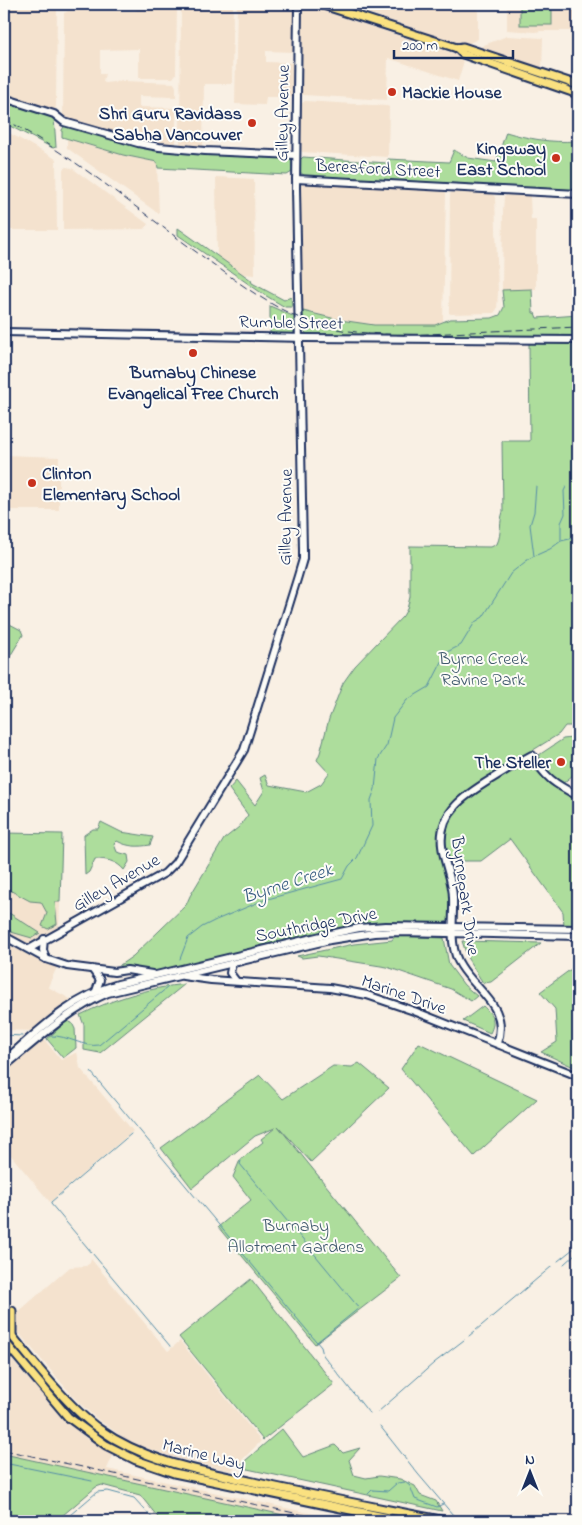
<svg xmlns="http://www.w3.org/2000/svg" width="582" height="1525" font-family="'Indie Flower',sans-serif">
<rect width="100%" height="100%" fill="#f9f0e4"/>
<filter id="ink" filterUnits="userSpaceOnUse"><feTurbulence type="fractalNoise" baseFrequency=".02" numOctaves="2"/><feDisplacementMap in="SourceGraphic" scale="10" xChannelSelector="R" yChannelSelector="G"/><feConvolveMatrix kernelMatrix="1 2 1 2 8 2 1 2 1" color-interpolation-filters="sRGB"/></filter>
<g filter="url(#ink)">
<g fill="#f4e2ce">
<path d="M4,4H57L56,107L54,110L4,95Z"/>
<path d="M126,4H177L176,74L173,78H139V49L100,50V74H105L103,81L105,83L123,81L174,83L176,87V97L139,96V107L176,108V142L174,145L138,142L63,117L64,13L68,11H136L135,5Z"/>
<path d="M181,4H233L232,84H204L203,145L200,148L181,146L180,143Z"/>
<path d="M237,4H294L293,52L266,51V62L293,63V97H266L265,105L235,104Z"/>
<path d="M353,4H478V39L465,45L355,9Z"/>
<path d="M507,4H578V31H541L535,32L507,30Z"/>
<path d="M305,6H309L458,55L462,60L463,64L458,81L388,58L387,100L303,95L301,92L302,30V10Z"/>
<path d="M507,36L543,38L542,70L481,49V47L484,45Z"/>
<path d="M305,101L387,106L389,107L388,157L302,152L300,148L301,104Z"/>
<path d="M4,130L56,159L57,230H4Z"/>
<path d="M67,139L123,155L157,162L159,214L67,148Z"/>
<path d="M66,167L72,168L148,224L145,229L63,230V169Z"/>
<path d="M216,177L254,179L255,275L243,274L217,256Z"/>
<path d="M306,183L363,184L445,188L446,194L443,321L436,325H374L340,320L303,311L300,186Z"/>
<path d="M452,192L492,194L495,197L498,292L497,309L494,313L451,314L449,313L450,194Z"/>
<path d="M508,195L530,196L531,219L536,220V289L502,290L503,211L504,197Z"/>
<path d="M4,455L59,457V510H4Z"/>
<path d="M4,887L30,901L60,902L59,928L29,944L4,932Z"/>
<path d="M4,942L16,949H21L26,954L41,961L57,967L48,987L72,1000L35,1031L4,1030Z"/>
<path d="M43,1038L61,1060L77,1052L80,1068L133,1131L50,1202L4,1147V1071Z"/>
<path d="M91,1259L168,1351L180,1341L261,1441L231,1471L172,1457L146,1448L139,1447L125,1440L120,1435L97,1419L77,1401L16,1330L14,1326L17,1313L70,1267L86,1266L90,1263Z"/>
<path d="M4,1347L13,1361L62,1418L87,1439L113,1455L107,1469L346,1521H311L4,1454Z"/>
</g>
<g fill="#addd9c" stroke="#64867d">
<rect x="520" y="6" width="32" height="19"/>
<path d="M4,101L54,117L56,147L53,148L4,123Z"/>
<path d="M65,125L126,143L291,157L292,172L287,175L158,168L157,162L123,155L62,137V130Z"/>
<path d="M506,132C529,139 551,143 576,141L578,162V190L342,179L305,176L300,172V160L303,157L387,163L388,159L449,162L454,150L468,158L496,162Z"/>
<path d="M178,228L251,280L252,283L284,300L291,297L292,307H285L263,294L178,235Z"/>
<path d="M532,289L533,313H535L537,318L578,315V337L307,334L303,330V311L340,320L374,325H435L450,319L492,318L500,315L504,307L502,290Z"/>
<path d="M270,306L295,317V329L293,334H270Z"/>
<path d="M529,343L578,344V717L573,720L571,726H565L559,734L464,793L448,810L441,823L438,843L449,890L450,917L448,921L442,923H399L363,925L330,930L154,972L119,968L120,965L133,956L186,905L190,896L224,839L239,827L248,815L229,789L236,781L255,805L264,791L260,778L265,775L269,785L306,792L321,784L329,773L317,760L320,753L329,719L343,683L355,666L403,616L407,609L410,597V546L491,547L497,544C502,533 499,522 503,512L502,441H530Z"/>
<path d="M4,621L21,630L23,635L9,658L4,672Z"/>
<path d="M575,733L578,734V771L562,784L550,776L539,758V755L563,739L572,738Z"/>
<path d="M528,761L533,763L549,784L578,800V926H564L563,912L510,839L481,861H448C438,818 460,802 494,781C505,774 516,766 528,761Z"/>
<path d="M101,822L121,832L153,837L150,845C138,847 128,847 117,841L114,844L117,852L128,855L129,862L124,870C117,861 106,859 95,859L89,872L85,875L84,835L93,829H98Z"/>
<path d="M4,833L62,834L60,902H55L57,924L48,929L42,926L47,913L41,902L30,901L4,887Z"/>
<path d="M9,913L40,933L32,938L11,932L5,920Z"/>
<path d="M395,936L444,938L449,965L464,985L477,996L471,1001L451,989L387,967L318,956L302,958L297,956L354,944L392,940Z"/>
<path d="M462,941L541,943L491,982L483,983L468,959Z"/>
<path d="M578,964V1069L541,1052L557,1042L555,1009L540,992Z"/>
<path d="M185,984L100,1053L84,1050V1025L80,1015C113,999 148,988 185,984Z"/>
<path d="M483,1006C493,1015 496,1021 490,1033L463,1021Z"/>
<path d="M67,1021L72,1023L75,1029L76,1048L63,1058L47,1039Z"/>
<path d="M419,1043L537,1099L474,1156L401,1069Z"/>
<path d="M359,1063L389,1088L311,1162L278,1126L401,1278L315,1344L218,1227L251,1200L233,1177L240,1160L263,1142L261,1139L275,1128L255,1136L192,1188L161,1148L260,1075L283,1099L333,1066L352,1067Z"/>
<path d="M251,1279L334,1384L263,1440L179,1337Z"/>
<path d="M282,1429L303,1457L335,1445L343,1453L360,1448L349,1460L354,1475L366,1478L379,1476L400,1479L415,1486L420,1495L436,1501L442,1511L238,1467Z"/>
<path d="M4,1454L311,1521H161L140,1495L102,1485L96,1487L56,1521H4Z"/>
</g>
<g fill="none" stroke-linecap="round" stroke-linejoin="round">
<g stroke="#558da8" stroke-width="1">
<path d="M561,540V523L565,514L564,491L566,487"/>
<path d="M534,556L530,525L534,512L536,486"/>
<path d="M180,959L188,938L202,927L216,920L264,900L342,879L349,866L357,858L372,826L371,800L375,789L378,759L387,745L393,718L407,700L429,687L447,652L461,645L475,622L483,617L511,573L530,558L550,549L561,541L578,537"/>
<path d="M4,1035L22,1036"/>
<path d="M51,1036C68,1035 84,1048 99,1045L168,987"/>
<path d="M91,1072L196,1198"/>
<path d="M131,1134L51,1202V1204L170,1346"/>
<path d="M241,1161L240,1164L359,1308L317,1342"/>
<path d="M198,1200L321,1347L323,1355L369,1413"/>
<path d="M577,1245L578,1244"/>
<path d="M558,1261L573,1249"/>
<path d="M564,1264L575,1254"/>
<path d="M469,1336L551,1267"/>
<path d="M378,1412L434,1363L464,1340"/>
<path d="M380,1426L418,1474L453,1515"/>
<path d="M4,1463L92,1481"/>
<path d="M368,1494L372,1490L388,1491L397,1483L405,1482L410,1486L415,1499L437,1507L443,1504"/>
<path d="M63,1521L97,1492L108,1491L134,1498L155,1521"/>
</g>
<g stroke="#1b2f5e" stroke-width="10">
<g id="secondary">
<path d="M4,98L54,114L64,122L138,143L159,147L205,151L296,155"/>
<path d="M296,179L578,194"/>
<path d="M4,332L306,338L578,340"/>
<path d="M4,936L46,959L67,966L114,972L127,970L152,974"/>
<path d="M44,939L43,950L46,959"/>
<path d="M29,949L165,873L175,863L244,750L298,576L303,559V550L296,188L298,4"/>
<path d="M232,964L230,973L236,981"/>
<path d="M92,969L100,980L96,991"/>
<path d="M183,976L211,980L330,988L367,995L414,1011L578,1076"/>
<path d="M497,1043C510,1007 477,992 461,966C448,947 454,920 453,898C453,880 444,864 442,846C438,811 467,794 493,778C506,770 519,762 532,755C545,778 555,784 578,796"/>
<path d="M4,1061C39,1030 72,997 118,984L321,936L359,928L385,926L578,929"/>
<path d="M4,1067C37,1040 68,1010 108,993L330,940L374,933L399,932L578,936"/>
</g>
</g>
<g stroke="#1b2f5e" stroke-width="11">
<g id="primary">
<path d="M320,4L457,48L463,54L578,94"/>
<path d="M457,48L463,47L578,85"/>
<path d="M4,1326C30,1358 66,1405 99,1429C144,1461 196,1470 249,1481C314,1496 381,1508 446,1521"/>
<path d="M12,1335V1311"/>
<path d="M4,1341L68,1417L106,1445L136,1460L174,1473L403,1521"/>
</g>
</g>
<use href="#secondary" stroke="#fdfcf7" stroke-width="6"/>
<use href="#primary" stroke="#fae180" stroke-width="7"/>
<g stroke="#1b2f5e" stroke-width="1" stroke-dasharray="8 4" stroke-linecap="butt">
<path d="M4,119C76,157 139,211 206,259C242,285 279,314 323,326C350,333 378,334 406,335L578,327"/>
<path d="M4,1450L331,1521"/>
</g>
</g>
</g>
<g fill="#c8321e" stroke="#fdfcf7" stroke-width="2">
<circle cx="392" cy="92" r="5"/>
<circle cx="252" cy="123" r="5"/>
<circle cx="556" cy="158" r="5"/>
<circle cx="193" cy="353" r="5"/>
<circle cx="32" cy="483" r="5"/>
<circle cx="561" cy="762" r="5"/>
</g>
<g text-anchor="middle" stroke-width="4" stroke-linejoin="round" paint-order="stroke">
<g font-size="18" font-weight="bold" fill="#1b2f5e" stroke="#fdfcf7" text-anchor="end">
<text x="402" y="98" text-anchor="start">Mackie House</text>
<text x="242" y="119">Shri Guru Ravidass<tspan x="242" dy="21">Sabha Vancouver</tspan></text>
<text x="546" y="154">Kingsway<tspan x="546" dy="21">East School</tspan></text>
<text x="193" y="378" text-anchor="middle">Burnaby Chinese<tspan x="193" dy="21">Evangelical Free Church</tspan></text>
<text x="42" y="479" text-anchor="start">Clinton<tspan x="42" dy="21">Elementary School</tspan></text>
<text x="551" y="768">The Steller</text>
</g>
<g font-size="18" fill="#1b2f5e" stroke="#fdfcf7">
<text transform="translate(282 113) rotate(-89)" y="6">Gilley Avenue</text>
<text transform="translate(378 168) rotate(3)" y="6">Beresford Street</text>
<text transform="translate(291 322) rotate(1)" y="6">Rumble Street</text>
<text transform="translate(285 517) rotate(-89)" y="6">Gilley Avenue</text>
<text transform="translate(116 882) rotate(-30)" y="6">Gilley Avenue</text>
<text transform="translate(466 896) rotate(82)" y="6">Byrnepark Drive</text>
<text transform="translate(316 924) rotate(-11)" y="6">Southridge Drive</text>
<text transform="translate(404 994) rotate(19)" y="6">Marine Drive</text>
<text transform="translate(204 1454) rotate(14)" y="6">Marine Way</text>
</g>
<g font-size="18" fill="#405a6e" stroke="#fdfcf7">
<text x="483" y="664">Byrne Creek<tspan x="483" dy="21">Ravine Park</tspan></text>
<text x="296" y="1231">Burnaby<tspan x="296" dy="21">Allotment Gardens</tspan></text>
</g>
<g font-size="19" font-style="italic" fill="#385e83" stroke="#fdfcf7">
<text transform="translate(287 882) rotate(-18)" y="7">Byrne Creek</text>
</g>
</g>
<rect width="582" height="1525" fill="none" stroke="#fdfcf7" stroke-width="20"/>
<rect x="10" y="10" width="562" height="1505" fill="none" stroke="#1b2f5e" stroke-width="2" filter="url(#ink)"/>
<g transform="translate(530 1472)" stroke="#fdfcf7" stroke-width="4" paint-order="stroke">
<path d="M0-4L9 19L0 12L-9 19Z" fill="#1b2f5e"/>
<text y="-8" font-size="14" font-weight="bold" text-anchor="middle" fill="#1b2f5e">N</text>
</g>
<path d="M394 50v8h119v-8" fill="none" stroke="#1b2f5e" stroke-width="2.5"/>
<text x="402" y="50" font-size="15" fill="#1b2f5e" stroke="#fdfcf7" stroke-width="4" paint-order="stroke">200 m</text>
</svg>
